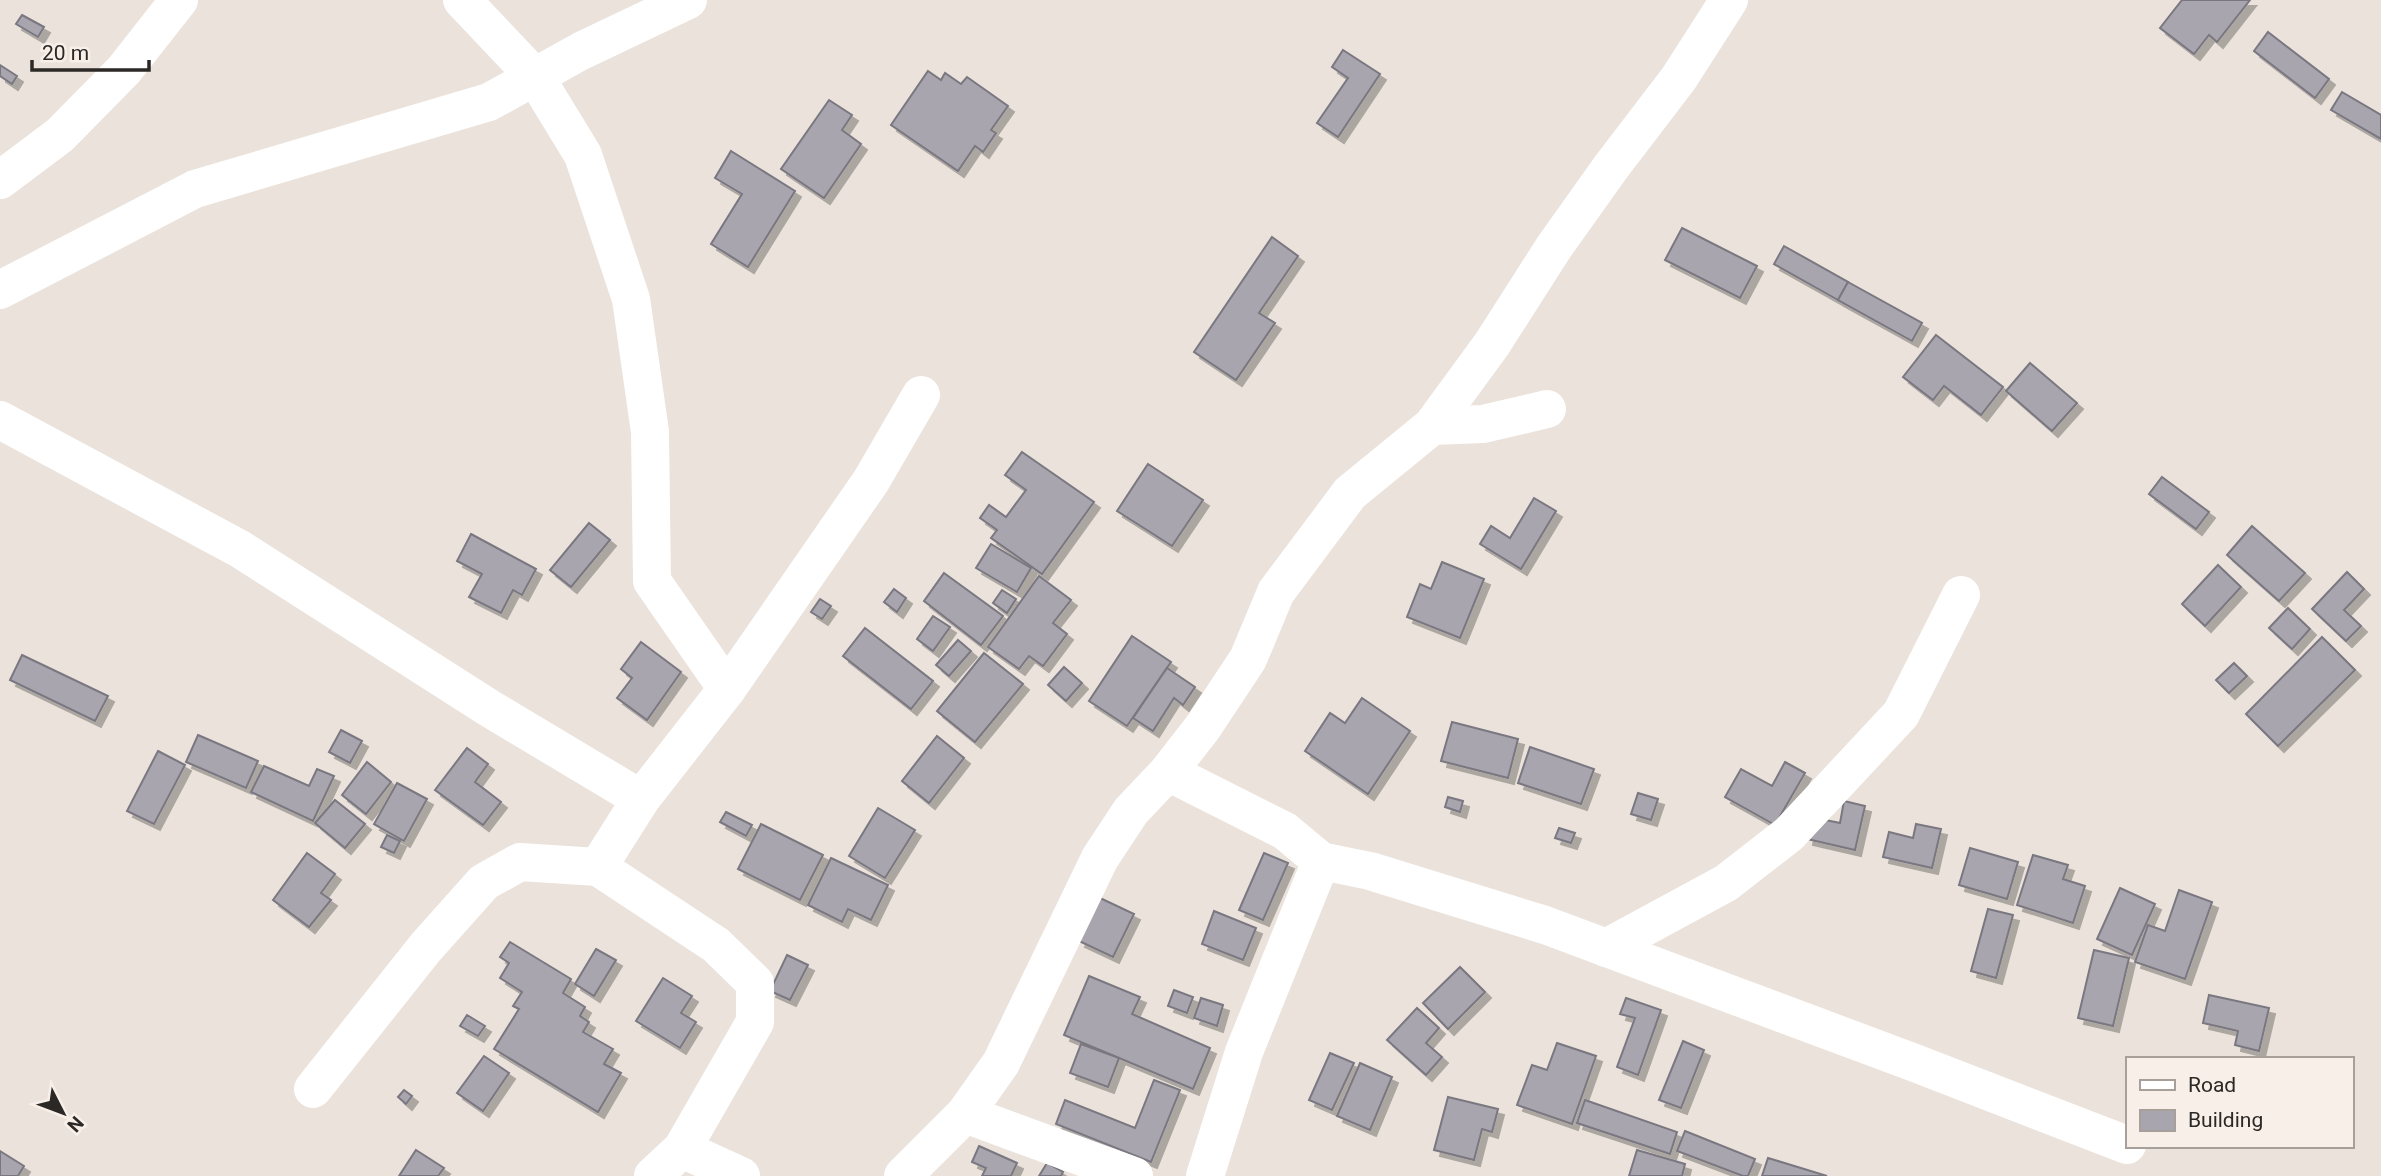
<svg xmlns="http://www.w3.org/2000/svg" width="2381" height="1176" font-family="Roboto,sans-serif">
<defs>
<filter id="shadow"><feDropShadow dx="6" dy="6" stdDeviation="0" flood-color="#0004"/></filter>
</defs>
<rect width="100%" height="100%" fill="#eae2db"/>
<g fill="#a8a5ae" stroke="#7a7780" stroke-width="2" filter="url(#shadow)">
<path d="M2182,0H2250L2217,42L2209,35L2194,54L2160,28Z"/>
<path d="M22,15L44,27L38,37L16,24Z"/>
<path d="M2268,32L2329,79L2315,98L2254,51Z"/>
<path d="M1343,50L1380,74L1338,137L1317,123L1348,78L1332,67Z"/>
<path d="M0,65L17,76L12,84L0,76Z"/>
<path d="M928,71L941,80L945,73L961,84L967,77L1008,106L991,130L996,133L983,152L975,146L958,171L891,125Z"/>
<path d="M2342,92L2381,115V139L2331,110Z"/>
<path d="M829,100L852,115L842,130L861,144L824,198L781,169Z"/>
<path d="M731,151L795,191L748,267L711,244L742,194L715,178Z"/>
<path d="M1682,228L1757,266L1740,298L1665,260Z"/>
<path d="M1272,237L1298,256L1259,313L1275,323L1236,380L1194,352Z"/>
<path d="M1784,246L1848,282L1838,300L1774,264Z"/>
<path d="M1848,282L1922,323L1912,341L1838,300Z"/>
<path d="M1936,335L2003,387L1981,415L1944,386L1933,400L1903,377Z"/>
<path d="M2030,363L2077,403L2052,431L2006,391Z"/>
<path d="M1022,452L1094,502L1042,574L991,538L997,530L980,518L989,505L1006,517L1026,490L1005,475Z"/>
<path d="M1148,464L1203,500L1172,546L1117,511Z"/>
<path d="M2162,477L2209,512L2196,529L2149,494Z"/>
<path d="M1534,498L1556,511L1521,569L1480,544L1491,526L1510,538Z"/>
<path d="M589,523L610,540L571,587L550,570Z"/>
<path d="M2252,526L2305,573L2279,601L2227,555Z"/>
<path d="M471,534L536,569L522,595L513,590L501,613L469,597L482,574L457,561Z"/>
<path d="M991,544L1031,568L1017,592L976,568Z"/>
<path d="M1442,562L1484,579L1460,638L1407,617L1420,584L1431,589Z"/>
<path d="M2218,565L2241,587L2205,626L2182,604Z"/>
<path d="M2347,572L2364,589L2344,610L2361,626L2346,641L2312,609Z"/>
<path d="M944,573L1003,616L981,645L924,601Z"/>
<path d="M1039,576L1071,600L1053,623L1067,634L1043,666L1029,656L1019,669L988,647Z"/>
<path d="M894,589L906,598L897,612L884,602Z"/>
<path d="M1002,590L1016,599L1007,613L993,603Z"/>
<path d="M820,599L831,606L822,619L811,612Z"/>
<path d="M2288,608L2310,629L2292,649L2269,628Z"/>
<path d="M933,616L950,627L933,651L917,639Z"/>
<path d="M865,628L933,681L911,709L843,656Z"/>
<path d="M1132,636L1171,662L1127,726L1089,701Z"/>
<path d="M2322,637L2355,670L2278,746L2246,714Z"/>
<path d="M958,640L971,651L949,676L936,665Z"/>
<path d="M641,642L681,672L647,720L617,698L632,678L621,669Z"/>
<path d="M984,653L1023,684L975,742L937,711Z"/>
<path d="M22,655L108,696L95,721L10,680Z"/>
<path d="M2234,663L2247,676L2229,693L2216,680Z"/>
<path d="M1064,667L1082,683L1066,701L1048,685Z"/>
<path d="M1167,668L1195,687L1183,705L1174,698L1153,731L1133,718Z"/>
<path d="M1362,698L1410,731L1368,794L1305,751L1330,713L1345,723Z"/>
<path d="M1452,722L1518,739L1508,778L1441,761Z"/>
<path d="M341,730L362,741L350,763L329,752Z"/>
<path d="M198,735L258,761L246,788L186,762Z"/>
<path d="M937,736L964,758L929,803L902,781Z"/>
<path d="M1530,747L1594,769L1581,804L1518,783Z"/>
<path d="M467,748L488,764L475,782L501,802L483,825L435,790Z"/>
<path d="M158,751L185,765L154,824L127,811Z"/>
<path d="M367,762L391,782L366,814L342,795Z"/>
<path d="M1785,762L1805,773L1775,825L1725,797L1741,769L1772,786Z"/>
<path d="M264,766L309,786L317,769L334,776L313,821L251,792Z"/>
<path d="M397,783L427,799L404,841L374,824Z"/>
<path d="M1638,793L1658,799L1651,820L1631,814Z"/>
<path d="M1448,797L1463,801L1460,812L1445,807Z"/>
<path d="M335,800L365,824L345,848L315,823Z"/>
<path d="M1844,801L1865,806L1855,850L1807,839L1811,817L1840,823Z"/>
<path d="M878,808L915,830L885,878L849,856Z"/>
<path d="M726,812L752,825L746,836L720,822Z"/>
<path d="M761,824L823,855L800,900L738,869Z"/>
<path d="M1916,824L1941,829L1932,868L1883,857L1889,832L1913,838Z"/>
<path d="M1559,828L1575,833L1571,843L1555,838Z"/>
<path d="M387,835L400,841L394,853L381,847Z"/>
<path d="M1970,848L2018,862L2007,899L1959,885Z"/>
<path d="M307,853L335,874L321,893L331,900L309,927L273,900Z"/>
<path d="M1264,853L1288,863L1263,920L1239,910Z"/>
<path d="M2033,855L2068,865L2063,879L2085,886L2073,923L2017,905Z"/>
<path d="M831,858L888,885L871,920L848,909L842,922L808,905Z"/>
<path d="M2120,888L2155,904L2132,955L2097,939Z"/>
<path d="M2179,890L2212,902L2185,979L2135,962L2148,925L2165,931Z"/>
<path d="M1100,898L1134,914L1113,957L1079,941Z"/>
<path d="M1988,909L2013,915L1996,978L1971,971Z"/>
<path d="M1214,911L1256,928L1243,960L1202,944Z"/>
<path d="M510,942L571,979L563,993L585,1007L580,1016L589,1022L583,1032L613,1049L604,1064L621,1073L598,1112L494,1049L519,1009L513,1006L522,992L500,978L509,963L500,957Z"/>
<path d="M596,949L616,960L594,996L575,984Z"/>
<path d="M2094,950L2129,958L2113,1026L2078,1018Z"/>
<path d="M787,955L808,965L790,1000L770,991Z"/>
<path d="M1460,967L1485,992L1448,1029L1423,1003Z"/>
<path d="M1089,976L1140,997L1132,1014L1210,1048L1193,1089L1064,1035Z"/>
<path d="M663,978L692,996L681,1013L696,1022L680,1048L636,1021Z"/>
<path d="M1174,990L1193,997L1187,1013L1168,1006Z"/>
<path d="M2209,995L2269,1008L2259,1051L2235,1045L2238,1031L2203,1023Z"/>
<path d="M1201,998L1223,1005L1217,1026L1194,1018Z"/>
<path d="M1626,998L1661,1010L1638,1075L1617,1067L1635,1018L1620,1014Z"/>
<path d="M1417,1008L1439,1028L1426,1043L1442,1057L1426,1075L1387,1040Z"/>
<path d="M467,1015L485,1026L478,1036L460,1026Z"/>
<path d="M1683,1041L1704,1050L1681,1108L1659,1100Z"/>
<path d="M1557,1043L1596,1056L1572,1124L1517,1105L1532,1065L1547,1070Z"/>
<path d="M1081,1044L1119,1058L1108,1087L1070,1073Z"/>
<path d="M1330,1053L1354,1063L1332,1110L1309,1100Z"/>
<path d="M484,1056L509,1073L483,1111L457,1093Z"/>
<path d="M1360,1063L1392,1077L1370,1130L1337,1116Z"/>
<path d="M1154,1080L1180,1090L1151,1162L1056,1124L1065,1100L1135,1128Z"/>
<path d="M404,1090L412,1096L406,1104L398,1097Z"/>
<path d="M1448,1097L1498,1109L1492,1132L1482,1129L1474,1160L1434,1150Z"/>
<path d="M1585,1100L1677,1132L1670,1154L1577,1123Z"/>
<path d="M1685,1131L1755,1159L1748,1176H1743L1677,1151Z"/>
<path d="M979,1146L1017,1163L1011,1176H982L986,1168L972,1162Z"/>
<path d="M416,1150L444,1168L438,1176H399Z"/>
<path d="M1637,1150L1685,1164L1682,1176H1629Z"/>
<path d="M0,1151L24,1166L18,1176H0Z"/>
<path d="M1768,1158L1827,1176H1762Z"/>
<path d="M1047,1163L1063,1172L1061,1176H1039Z"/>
</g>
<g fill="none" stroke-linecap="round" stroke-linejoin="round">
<g stroke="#fff" stroke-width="38">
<path d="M462,0L536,78L583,155L631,299L650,432L652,581L727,689"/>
<path d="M0,180L60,135L124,70L179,0"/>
<path d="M0,290L195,189L489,102L581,51L688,0"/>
<path d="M0,420L240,549L489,708L641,799"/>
<path d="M1432,426L1483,424L1547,409"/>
<path d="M1168,772L1285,831L1321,861L1370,871L1545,925L1915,1063L2127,1145"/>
<path d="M598,867L641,799L727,689L871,481L921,395"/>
<path d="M1606,948L1726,883L1789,834L1901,714L1961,595"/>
<path d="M313,1089L426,947L484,882L520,862L598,867L716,945L755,983V1022L682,1149L653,1176"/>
<path d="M965,1114L1134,1176"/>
<path d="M682,1149L741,1176"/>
<path d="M903,1176L965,1114L1001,1063L1100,858L1131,811L1168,772L1203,727L1248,659L1276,592L1350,493L1432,426L1492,344L1554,247L1611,167L1679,78L1729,0"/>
<path d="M1205,1176L1244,1052L1321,861"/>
</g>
</g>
<rect x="2126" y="1057" width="228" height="91" fill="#f8efe8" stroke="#a69f9a" stroke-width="2"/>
<rect x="2140" y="1080" width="35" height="10" fill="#ffffff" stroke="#a69f9a" stroke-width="2"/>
<text x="2188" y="1092" font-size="21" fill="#2b2826">Road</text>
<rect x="2140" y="1110" width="35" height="21" fill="#a8a5ae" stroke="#a69f9a" stroke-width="2"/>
<text x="2188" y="1127" font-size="21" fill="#2b2826">Building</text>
<g transform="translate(63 1113) rotate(132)" stroke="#f8efe8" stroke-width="5" paint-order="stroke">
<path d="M0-5L12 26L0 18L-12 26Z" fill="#2b2826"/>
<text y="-10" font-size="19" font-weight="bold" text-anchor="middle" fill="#2b2826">N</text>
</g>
<path d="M32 60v10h117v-10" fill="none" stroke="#2b2826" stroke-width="3.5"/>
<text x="42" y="60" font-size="21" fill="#2b2826" stroke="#f8efe8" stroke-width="5" paint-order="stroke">20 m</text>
</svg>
